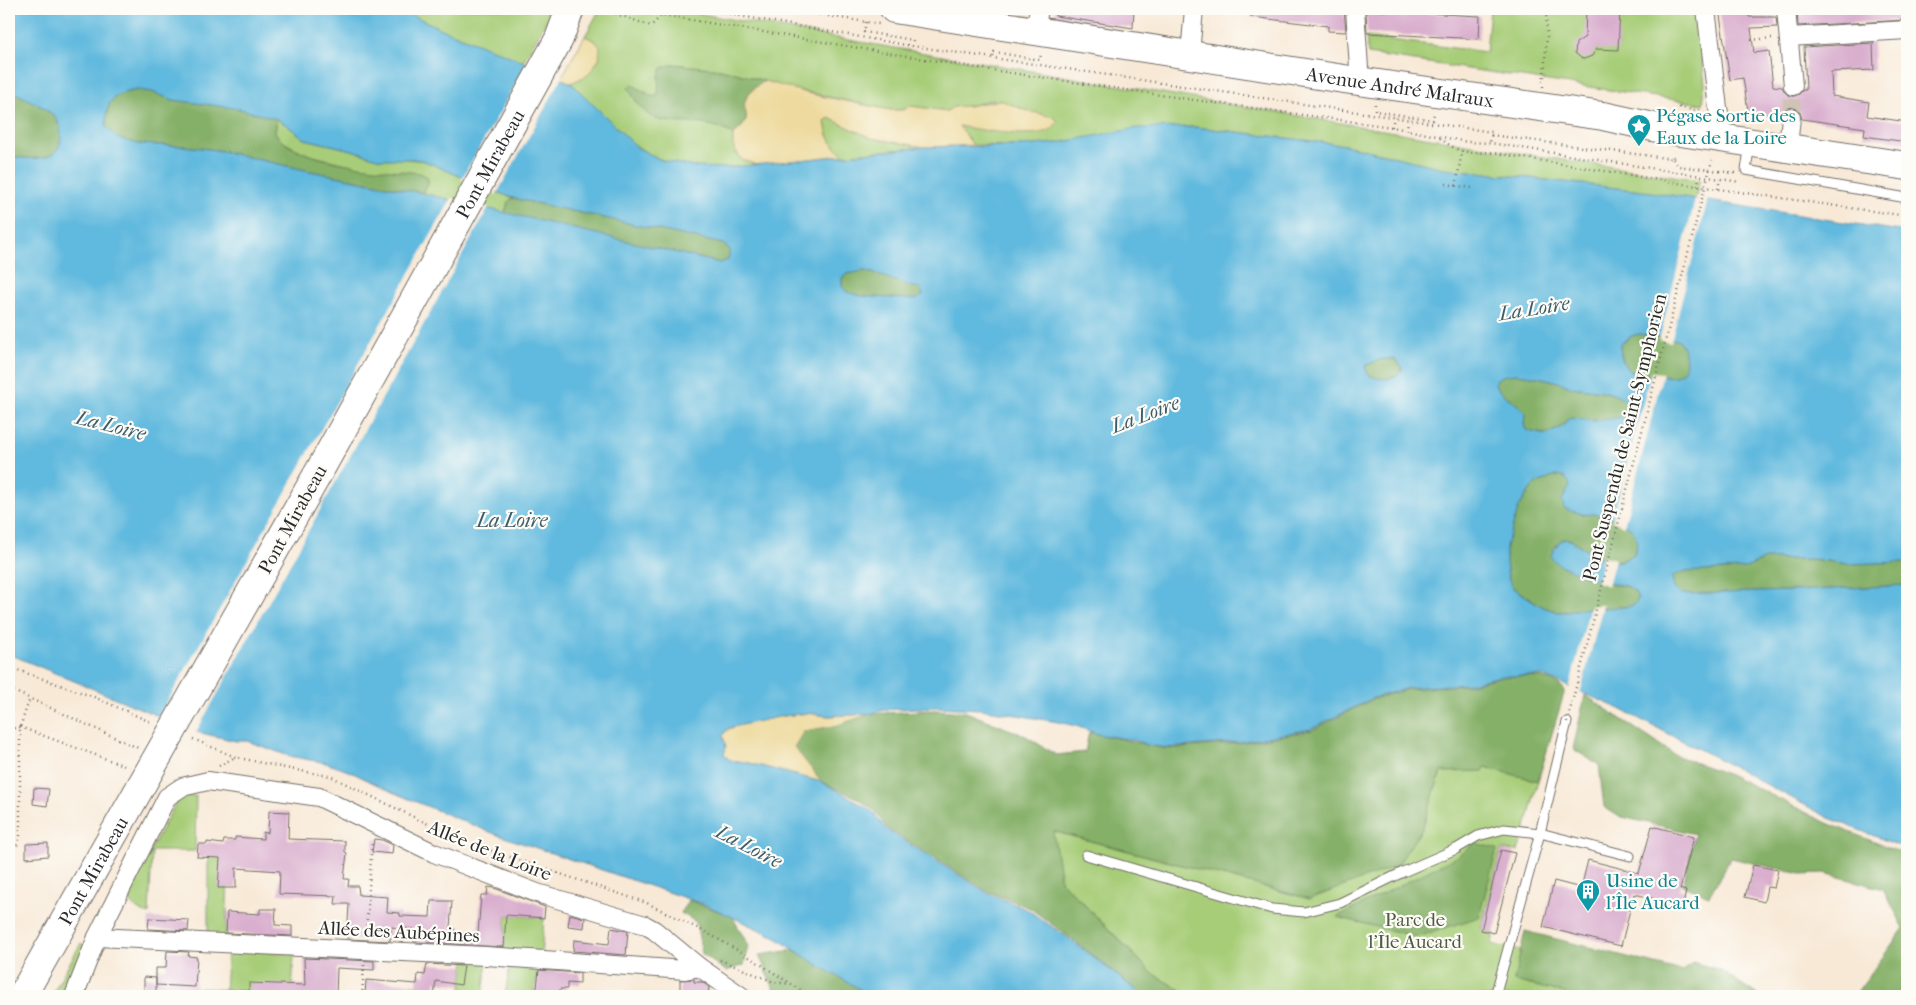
<svg xmlns="http://www.w3.org/2000/svg" width="1916" height="1005" font-family="'IM FELL French Canon',serif">
<rect width="100%" height="100%" fill="#fdfcf7"/>
<filter id="ink" filterUnits="userSpaceOnUse"><feTurbulence type="fractalNoise" baseFrequency=".02" numOctaves="2"/><feDisplacementMap in="SourceGraphic" scale="10" xChannelSelector="R" yChannelSelector="G"/><feConvolveMatrix kernelMatrix="1 2 1 2 8 2 1 2 1" color-interpolation-filters="sRGB"/></filter>
<filter id="wash" filterUnits="userSpaceOnUse"><feTurbulence type="fractalNoise" baseFrequency=".0096" numOctaves="4" result="noise"/><feDisplacementMap in="SourceGraphic" scale="20" xChannelSelector="R" yChannelSelector="G"/><feGaussianBlur stdDeviation="1.12" result="paint"/><feColorMatrix in="noise" values="0 0 0 0 0 0 0 0 0 0 0 0 0 0 0 0 0 1.4 0 .05"/><feComposite in="paint" operator="in"/></filter>
<g filter="url(#wash)">
<rect width="100%" height="100%" fill="#f8e9d7"/>
<g fill="#a7cd78" stroke="#697c52">
<path d="M400,9H553L523,62L439,28Z"/>
<path d="M600,9H614L652,14L656,9H673L883,46L1537,156L1700,180L1695,199L1650,192L1443,168L1345,145L1195,127L1137,129L1057,143L1023,146L973,145L958,126L1011,133H1038L1039,114L1025,110L1017,106L991,100L969,106L954,107L947,111L910,106L903,110H890L792,89L721,69L673,64L659,90V95L653,97L631,84L628,87L711,125L727,130L733,135C733,156 739,159 757,165C717,169 672,172 638,147C613,130 593,104 571,83L588,75L595,41L585,36Z"/>
<path d="M1490,9H1696L1705,84L1703,104L1368,54L1366,37L1486,52Z"/>
<path d="M829,118L871,138L924,147L843,155C831,143 827,138 825,121Z"/>
<path d="M277,119L285,124L305,139L352,150L363,154L425,161L491,190L513,198L508,202L505,213L422,193L428,184L309,155L281,141L275,132Z"/>
<path d="M1485,767L1538,781L1525,831L1518,851L1501,850L1481,929L1494,933L1492,944L1521,951L1514,981L1577,996H1190L1153,974L1061,881L1052,831L1310,899L1422,829L1441,772L1482,771Z"/>
<path d="M183,796H196L195,851H152L149,914C135,910 129,905 129,889L178,799Z"/>
<path d="M208,852L223,853L228,870L226,938L208,937Z"/>
<path d="M506,915L544,918L541,956L504,952Z"/>
<path d="M81,943L86,947L66,996H51Z"/>
<path d="M228,948L294,954L292,994L225,990Z"/>
<path d="M465,960L487,961L483,996H460Z"/>
<path d="M510,963L538,965L534,996H505Z"/>
<path d="M161,986L198,988V996H162Z"/>
</g>
<g fill="#85b068" stroke="#586e4a">
<path d="M673,64L721,69L765,81C760,85 753,88 749,93C737,110 759,115 733,135C724,128 714,126 703,124C691,123 667,123 656,119C643,114 634,99 628,87L631,84L653,97L658,95L659,76L662,68Z"/>
<path d="M9,90C35,103 77,118 55,154L42,159L9,157Z"/>
<path d="M138,90L152,92L173,100L240,109L277,119L275,132C277,135 279,139 282,141C310,164 384,169 420,173L428,177V184L422,193L305,170L217,150L183,146L138,144L117,138L106,127C106,100 111,94 138,90Z"/>
<path d="M513,198L723,244L730,250L728,260L720,263L505,213L508,202Z"/>
<path d="M864,271L876,274L913,287L920,288L924,295L917,299H904L861,296L847,292L842,286V278L847,274Z"/>
<path d="M1639,334L1678,340C1686,349 1687,358 1685,369C1682,372 1679,375 1675,376C1667,378 1635,375 1629,370C1622,365 1620,352 1620,344L1631,336Z"/>
<path d="M1382,359H1395L1403,368C1395,380 1381,381 1369,375L1365,367L1367,365Z"/>
<path d="M1516,374C1530,375 1544,378 1558,382C1563,383 1568,386 1573,387C1587,390 1634,391 1632,413L1630,416C1619,418 1607,421 1596,421C1585,421 1579,418 1567,420C1555,435 1543,436 1526,430L1524,425L1525,412C1515,402 1502,396 1495,384L1497,379L1505,375Z"/>
<path d="M1556,476C1564,476 1568,479 1570,486L1562,500C1568,504 1575,512 1582,514C1585,515 1590,514 1594,514C1615,516 1646,527 1634,554C1617,567 1599,559 1583,548C1578,544 1572,538 1565,539C1560,539 1557,545 1553,549L1560,565L1616,585L1629,587L1636,593L1638,599L1634,605L1625,607L1578,609L1568,612H1558L1543,607L1513,588L1508,578L1506,563V546L1519,507L1531,488L1537,483Z"/>
<path d="M1765,559H1813L1848,564L1907,562V585L1793,591L1681,594L1674,588L1672,576L1682,572L1744,569Z"/>
<path d="M1500,677C1522,677 1549,672 1565,690L1538,781L1485,767L1483,771L1441,772L1422,829L1397,866L1310,899L1053,831L1061,881L1153,974L1190,996H1144L1068,936L1030,908L987,891L888,829L874,810L855,797L822,782L794,747L804,731L834,726L870,714L934,710L966,712L1026,736L1056,755L1085,752L1089,732L1166,749L1239,743L1312,730L1373,699L1408,689L1466,685Z"/>
<path d="M1585,695L1675,755L1735,777L1827,823L1907,855V996H1854L1904,928L1883,889L1825,873L1801,874L1731,858L1709,896L1683,886L1695,834L1618,816L1604,807L1599,765L1573,749Z"/>
<path d="M1475,843L1497,849L1479,917L1417,937L1337,917L1458,856Z"/>
<path d="M688,900L732,916L748,945L744,965L726,971L702,954L696,922L681,913Z"/>
<path d="M1525,931L1683,971L1692,962L1721,970L1759,996H1577L1514,981Z"/>
<path d="M794,950L872,996H777L759,955Z"/>
<path d="M198,988L258,992V996H198Z"/>
</g>
<g fill="#eeda9e" stroke="#8c8264">
<path d="M585,36L595,41L600,47L599,59L588,75L571,83L561,78Z"/>
<path d="M765,81L811,94L890,110H903L910,106L947,111L953,107L969,106L1000,100L1025,110L1053,117L1058,121C1056,124 1053,128 1050,130C1031,139 980,130 959,126L973,145L924,147L871,138L829,118L825,121C827,138 831,143 843,155L757,165L741,159L733,146V135C759,115 738,113 747,97C750,90 759,85 765,81Z"/>
<path d="M808,713L828,716L870,714L834,726L804,731L794,747L822,782L745,762L730,760L724,755L723,735C729,721 792,715 808,713Z"/>
</g>
<path fill="#61b9de" stroke="#467284" fill-rule="evenodd" d="M9,9H400L439,28L517,59L571,83L638,148L661,160L693,167L724,168L924,147L1023,146L1057,143L1137,128L1195,127L1345,145L1443,168L1651,192L1907,232V562L1848,564L1813,559H1765L1744,569L1682,572L1672,577L1674,588L1681,594L1793,591L1907,585V849L1829,818L1736,768L1620,709L1544,676H1500L1466,684L1408,688L1373,698L1311,729L1239,742L1166,748L1147,745L1134,740L1101,735L1076,726L1058,722L981,709L934,707L884,710L870,714L828,716L808,713L783,716L728,728L723,735L726,747L724,755L730,760L745,762L822,782L853,799L872,811L887,830L986,892L1028,910L1067,937L1144,996H872L821,967L773,936L706,905L495,834L392,792L351,772L326,763L289,756L247,741H236L197,732L9,654V157C29,158 60,165 61,136C61,131 59,122 56,118C44,105 24,98 9,90ZM138,90L152,92L173,100L240,109L277,119L285,124L305,139L352,150L380,159H414L425,161L491,190L513,198L723,244L730,250L728,260L720,263L422,193L305,170L217,150L183,146L138,144L117,138L106,127C106,100 112,94 138,90ZM864,271L876,274L913,287L920,288L923,295L917,299H904L861,296L847,292L842,286V278L847,274ZM1639,334L1678,340C1686,349 1687,358 1685,369C1682,372 1679,375 1675,376C1667,378 1635,375 1629,370C1622,365 1620,352 1620,344L1631,336ZM1382,359H1395L1403,368C1396,381 1381,381 1369,375L1365,368L1367,365ZM1516,374C1530,375 1545,378 1558,382C1563,384 1568,386 1573,387C1595,391 1620,389 1633,410L1630,416L1594,421L1572,418L1567,420L1563,426L1547,435L1536,433L1526,430L1524,425L1525,412C1516,401 1502,397 1495,384L1497,379L1505,375ZM1556,476C1564,476 1568,479 1570,486L1562,500L1564,508C1568,510 1573,512 1579,513C1584,515 1589,514 1594,514C1615,517 1646,527 1634,554L1622,561L1614,562L1597,557L1571,540L1565,539L1560,541L1551,555L1553,560L1560,565L1587,577L1629,587L1636,593L1638,599L1634,605L1625,607L1578,609L1568,612H1558L1543,607L1513,588L1508,578L1506,563V546L1519,507L1531,488L1537,483Z"/>
<g fill="#f8e9d7">
<path d="M529,61L563,76L496,195L461,180Z"/>
<path d="M1696,196L1708,199L1671,342L1659,340Z"/>
<path d="M452,198L489,207L195,734L158,718Z"/>
<path d="M1651,372L1663,373L1624,526L1612,521Z"/>
<path d="M1603,556L1615,559L1608,586L1597,582Z"/>
<path d="M1603,605L1580,694L1569,689L1590,606Z"/>
</g>
<g id="blocks">
<g fill="#d9aece">
<path d="M1056,9H1134L1133,28L1055,16Z"/>
<path d="M1252,9H1302L1328,11V9H1344L1346,32L1328,31V26L1251,17Z"/>
<path d="M1586,9H1620L1618,50L1596,49L1592,56L1584,59L1581,58L1575,53L1576,43L1585,37Z"/>
<path d="M1719,9H1748L1749,17H1776L1777,27L1751,28L1754,53L1769,51L1773,86L1782,87L1785,92L1789,96H1794L1799,94L1803,90H1806L1804,47L1873,43L1874,70L1831,72L1832,96L1869,102L1867,116L1907,122V142L1864,136L1865,128L1802,119L1800,112L1792,107L1786,108L1780,116L1748,111L1743,78L1730,80Z"/>
<path d="M1797,9H1907V20L1798,26Z"/>
<path d="M1366,10L1480,16L1479,39L1367,33Z"/>
<path d="M34,788L49,789L47,806L33,804Z"/>
<path d="M269,811L289,812L288,839L345,841V852L347,853L344,879H349L348,886H358L359,895L388,897L387,912L400,913V916L430,917L431,901H452L450,928L455,929L454,933L478,934L481,895H487L488,887L494,888L545,907L544,918L506,915L504,947L414,942V929L391,927L390,941L347,939L349,904H335L336,896L279,894L280,871L236,868V888H218L220,858L197,857L198,844H207V842L223,844L224,840H235V837L263,839V832L268,833Z"/>
<path d="M1652,826L1694,837L1680,889L1686,891L1683,905L1634,894L1621,946L1543,927L1554,881L1581,888L1588,860L1639,873Z"/>
<path d="M374,839L382,840L393,845L392,854L372,852Z"/>
<path d="M48,843V856L26,858V844Z"/>
<path d="M1501,850L1515,853L1494,933L1481,930Z"/>
<path d="M1753,865L1778,870L1774,888L1767,887L1764,902L1745,897Z"/>
<path d="M260,909H276L275,925L292,926V936L226,933L227,912L260,914Z"/>
<path d="M570,914L585,918L584,928L568,926Z"/>
<path d="M149,918L189,920L188,931L148,929Z"/>
<path d="M611,928L628,931L626,955L573,951L574,940L609,944Z"/>
<path d="M167,951L189,952L188,956L197,957L195,987L156,985V968H166Z"/>
<path d="M304,958L374,961V970L337,968L336,996H249V983L305,985Z"/>
<path d="M427,964L464,966L461,985L436,981L434,996H365L366,980L417,984L418,974L425,975Z"/>
<path d="M539,970L580,973V984L567,983V989H560V996H536Z"/>
<path d="M144,977L156,978V993H144Z"/>
<path d="M694,979V982H702L709,987L708,996L680,995V980Z"/>
</g>
</g>
</g>
<g filter="url(#ink)">
<use href="#blocks" fill-opacity="0" stroke="#736e67" stroke-width="1"/>
<g fill="none" stroke-linecap="round" stroke-linejoin="round">
<path stroke="#cfc3b5" stroke-width="18" stroke-dasharray="18 9" stroke-linecap="butt" d="M1791,117L1793,86"/>
<g stroke="#736e67" stroke-width="11">
<g id="service">
<path d="M1750,144L1746,170L1907,198"/>
<path d="M1086,855L1272,909L1304,912L1340,903L1403,872L1456,849L1478,836L1504,829L1540,833L1630,856"/>
<path d="M1495,996L1540,833L1567,722"/>
</g>
</g>
<g stroke="#736e67" stroke-width="20">
<g id="minor">
<path d="M1355,9L1359,68L1357,81"/>
<path d="M1706,9L1718,108L1721,123L1718,138"/>
<path d="M1786,9L1793,86"/>
<path d="M1035,32L1039,9"/>
<path d="M1789,37L1907,30"/>
<path d="M1190,54L1194,9"/>
<path d="M1788,148L1791,117"/>
<path d="M97,937L486,956L685,970L699,967"/>
<path d="M74,996L97,937L167,797L182,787L208,781L319,797L434,853L537,893L645,925L654,930L699,967L741,996"/>
</g>
</g>
<g stroke="#736e67" stroke-width="30">
<g id="primary">
<path id="s1" d="M894,9L1344,79L1603,116L1667,130L1907,166"/>
<path id="s2" d="M316,477L559,39L570,9"/>
</g>
</g>
<g stroke="#736e67" stroke-width="2.5" stroke-dasharray="1 4" stroke-linecap="butt">
<path d="M596,9L608,11L651,26L662,15L978,68L1208,102L1392,127L1467,142L1490,143L1740,182"/>
<path d="M700,9L912,46L1492,132L1490,143"/>
<path d="M794,9L803,12L879,24"/>
<path d="M866,22L864,32L913,40L912,46"/>
<path d="M1751,40L1772,38"/>
<path d="M993,57L994,52L1040,60L1041,53"/>
<path d="M1543,87L1547,36L1546,9"/>
<path d="M1375,104V111L1433,120L1434,113"/>
<path d="M1679,107L1697,111L1702,109"/>
<path d="M1736,114L1742,117"/>
<path d="M1392,127L1394,117"/>
<path d="M1407,130L1408,120"/>
<path d="M1491,135L1673,159V153"/>
<path d="M1440,138C1457,152 1467,154 1489,152L1690,185L1907,216"/>
<path d="M1673,159L1678,166L1735,173"/>
<path d="M1446,184L1472,188"/>
<path d="M1456,186L1462,151"/>
<path d="M1698,186L1699,176"/>
<path d="M1718,189L1720,179"/>
<path d="M1698,197L1700,186"/>
<path d="M9,667L94,697L153,723"/>
<path d="M9,689L138,748"/>
<path d="M20,727L128,767"/>
<path d="M9,729L20,727"/>
<path d="M193,739L235,757L290,769L330,776L428,824L489,850L647,903L709,934L746,955L810,996"/>
<path d="M219,766L235,757"/>
<path d="M9,850L16,848L20,837V727L30,698"/>
<path d="M366,935L372,841"/>
<path d="M720,960L774,982L790,984"/>
<path d="M362,996L364,965"/>
</g>
<use href="#service" stroke="#fff" stroke-width="9"/>
<use href="#minor" stroke="#fff" stroke-width="18"/>
<use href="#primary" stroke="#fff" stroke-width="28"/>
<g stroke="#736e67" stroke-width="30" stroke-linecap="butt">
<g id="primary-bridge">
<path id="s3" d="M22,996L316,477"/>
</g>
</g>
<path stroke="#736e67" stroke-width="2.5" stroke-dasharray="1 4" stroke-linecap="butt" d="M1567,722L1712,160"/>
<use href="#primary-bridge" stroke="#fff" stroke-width="28"/>
</g>
</g>
<defs>
<g id="sight-pin" transform="scale(1.25)"><path d="M0 17L-7.5 6A9.5 9.5 0 1 1 7.5 6Z" fill="#0f9aa8" stroke="#fdfcf7"/><path d="M0-6L1.8-2.2L6-1.7L2.9 1.2L3.7 5.4L0 3.3L-3.7 5.4L-2.9 1.2L-6-1.7L-1.8-2.2Z" fill="#fff"/></g>
<g id="building-pin" transform="scale(1.25)"><path d="M0 17L-7.5 6A9.5 9.5 0 1 1 7.5 6Z" fill="#0f9aa8" stroke="#fdfcf7"/><path d="M-4-6H4V6H1V3H-1V6H-4ZM-2.5-4.3h1.7v1.8h-1.7ZM.8-4.3h1.7v1.8H.8ZM-2.5-1h1.7V.8h-1.7ZM.8-1h1.7V.8H.8Z" fill="#fff"/></g>
</defs>
<g fill-rule="evenodd">
<use href="#sight-pin" x="1639" y="126"/>
<use href="#building-pin" x="1588" y="891"/>
</g>
<g text-anchor="middle" stroke-width="4.5" stroke-linejoin="round" paint-order="stroke">
<g font-size="19" fill="#2b2b2b" stroke="#fdfcf7">
<text dy="7" stroke="none"><textPath href="#s1" startOffset="512">Avenue André Malraux</textPath></text>
<text dy="7" stroke="none"><textPath href="#s2" startOffset="358">Pont Mirabeau</textPath></text>
<text transform="translate(1624 437) rotate(-76)" y="7">Pont Suspendu de Saint-Symphorien</text>
<text transform="translate(292 519) rotate(-61)" y="7">Pont Mirabeau</text>
<text transform="translate(490 850) rotate(22)" y="7">Allée de la Loire</text>
<text dy="7" stroke="none"><textPath href="#s3" startOffset="144">Pont Mirabeau</textPath></text>
<text transform="translate(399 931) rotate(3)" y="7">Allée des Aubépines</text>
</g>
<g font-size="19" fill="#0d838f" stroke="#fdfcf7" text-anchor="start">
<text x="1656" y="122">Pégase Sortie des<tspan x="1656" dy="22">Eaux de la Loire</tspan></text>
<text x="1606" y="887">Usine de<tspan x="1606" dy="22">l'Île Aucard</tspan></text>
</g>
<g font-size="19" fill="#505c42" stroke="#fdfcf7">
<text x="1415" y="926">Parc de<tspan x="1415" dy="22">l'Île Aucard</tspan></text>
</g>
<g font-size="20" font-style="italic" fill="#3e5d6a" stroke="#fdfcf7">
<text transform="translate(1534 308) rotate(-9)" y="7">La Loire</text>
<text transform="translate(1145 414) rotate(-21)" y="7">La Loire</text>
<text transform="translate(111 425) rotate(14)" y="7">La Loire</text>
<text x="512" y="527">La Loire</text>
<text transform="translate(749 846) rotate(27)" y="7">La Loire</text>
</g>
</g>
<rect width="1916" height="1005" fill="none" stroke="#fdfcf7" stroke-width="30"/>
</svg>
